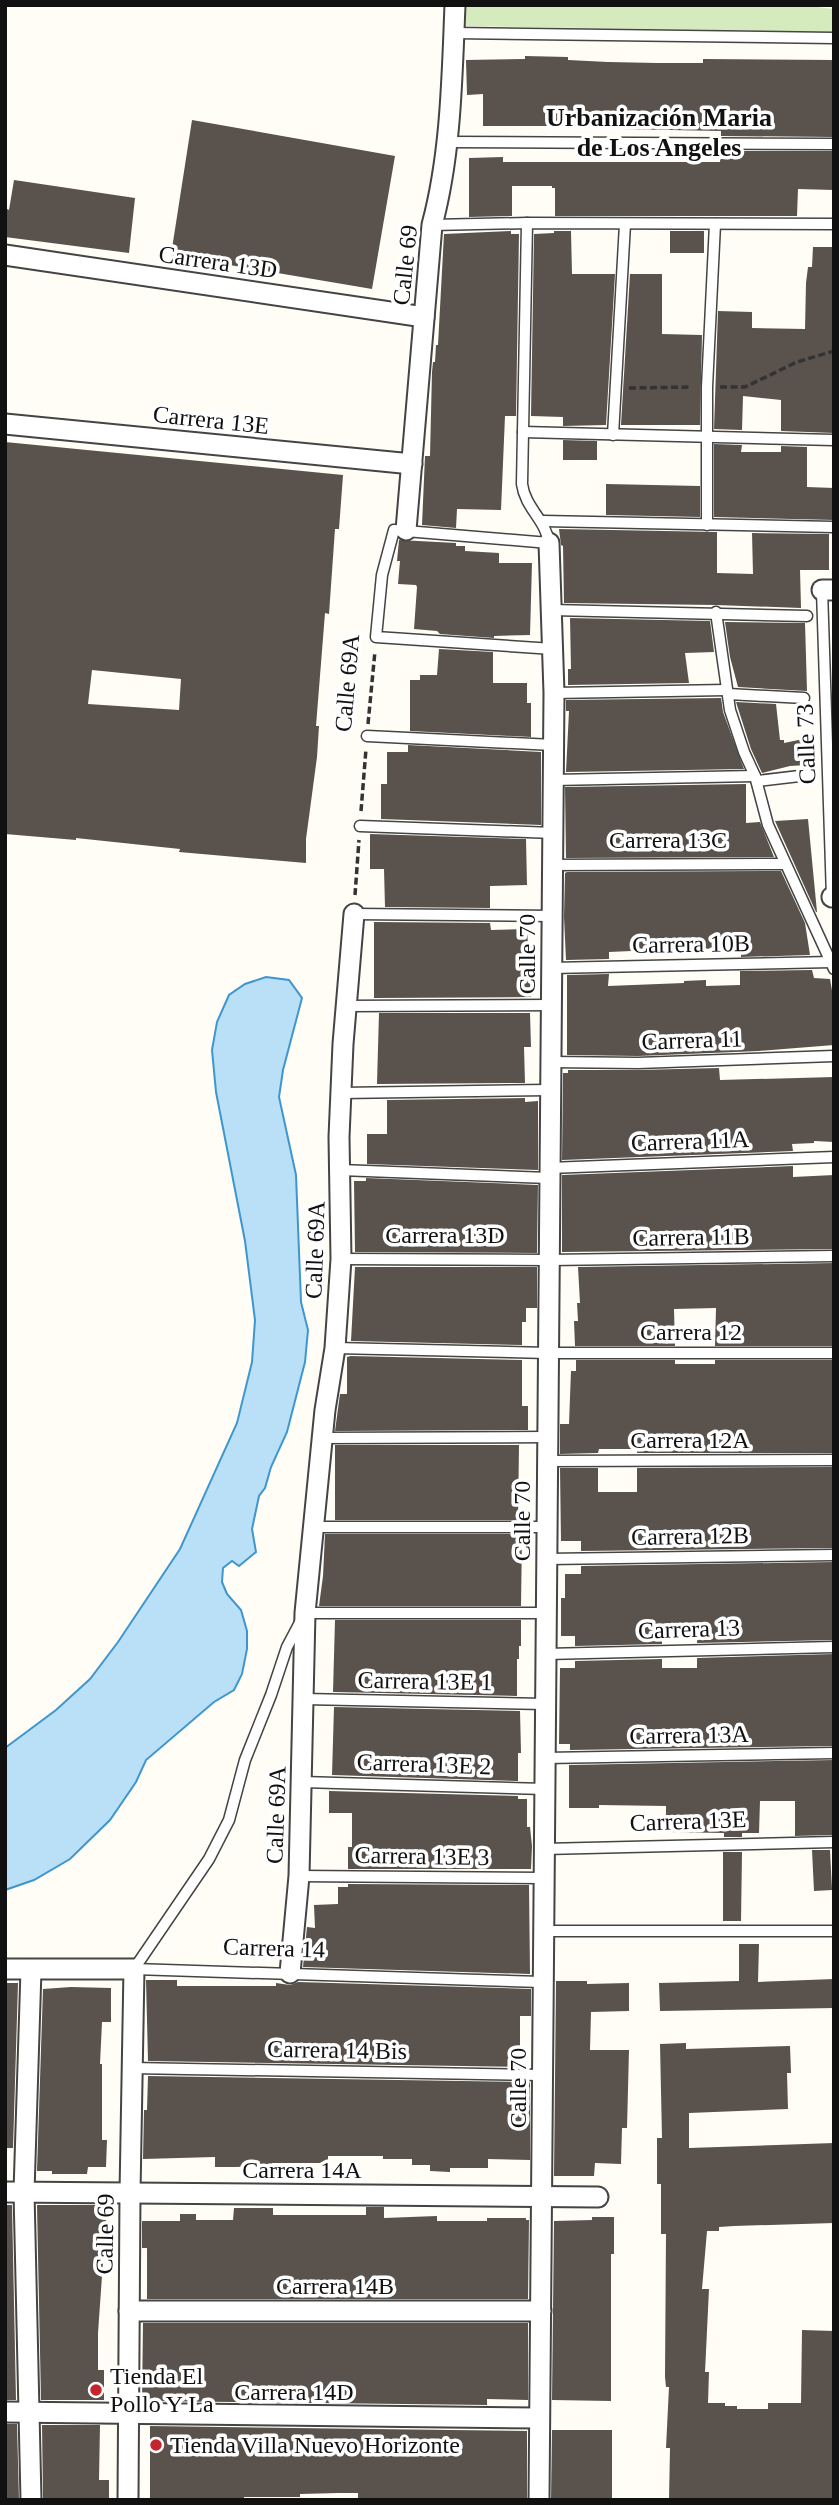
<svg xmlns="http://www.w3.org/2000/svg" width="839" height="2505" font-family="'Times New Roman',serif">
<rect width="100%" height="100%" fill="#fffdf5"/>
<path fill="#d5ebbd" d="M466,5H801L834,9V32L465,26Z"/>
<path fill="#b9e0f7" stroke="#3f96cf" stroke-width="2" d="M266,977L289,980L302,998L283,1070L279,1097L296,1175L301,1302L308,1330L305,1362L287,1432L271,1467L265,1488L259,1496L252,1529L256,1552L239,1566L232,1561L223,1568L222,1582L227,1594L241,1610L247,1631V1649L242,1674L234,1690L214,1702L146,1760L136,1782L110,1820L70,1859L34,1880L5,1890V1748L56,1710L90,1679L118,1642L180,1549L237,1423L252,1362L255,1320L245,1241L216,1092L212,1050L217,1022L229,995L245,984Z"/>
<g fill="#5a524d" fill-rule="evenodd">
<path d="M525,56L568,57V60L608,62L657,63H703V59L834,60V137L721,136V131L619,129V126H483V94L467,95L466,60L525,59Z"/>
<path d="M192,120L395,156L372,289L171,255Z"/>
<path d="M721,151H834V190L798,189L797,216H555V188H552V186H512V216L469,217V158L503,157V162H720Z"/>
<path d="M14,180L135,198L129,253L5,237L7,209L9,210Z"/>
<path d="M511,231V234H519L516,416H505L501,510L457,509L456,528L422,525L425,456H430L432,372L433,362H435L436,345H438L444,234Z"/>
<path d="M554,231H571L572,274H615L606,425L563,426V417L531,416L534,234L554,233Z"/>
<rect x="670" y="231" width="34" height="22"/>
<path d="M813,247H834V433L781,431V400L743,396L742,430L714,429L718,311L752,312V328L805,329L806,283L808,267H812Z"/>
<path d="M630,274H662V334L702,335L700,425H621Z"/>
<path d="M563,440L597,441V460H563Z"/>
<path d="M5,442L343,475L339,529H335L329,614L325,613L316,726H319L317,757L306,839V863L179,852L180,849L76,838V840L5,834ZM92,670L181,679L179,710L88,704Z"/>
<path d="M714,444L742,445L741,452H781V446L807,447V487L834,488V520L714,517Z"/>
<path d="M606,484L700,486V517L606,515Z"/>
<path d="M559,529L717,532V573L753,574L752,533L829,534V570H800L801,608L716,605L564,603L563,546L561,545Z"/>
<path d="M399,540L456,543V546H465V551L499,553V563H532L530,635L494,636V638L440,634L437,631L414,629L417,587L416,585L398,584L400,561H397Z"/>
<path d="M570,618L710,621L714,652L685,653L689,683L568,685V669H571Z"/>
<path d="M725,622L805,623L807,691L738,687L730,657Z"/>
<path d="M439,649L493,652V683H527V703H531V737L410,731V680H420V675H437Z"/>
<path d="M721,698L723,712L744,769L566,772L569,711H566V700Z"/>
<path d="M736,702L776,704L780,740H784V743L808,738L807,765L790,766L762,773L751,749Z"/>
<path d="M408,745L541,752V825L381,819V784H387V752H408Z"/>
<path d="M746,784V823L760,822L774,857L566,858L565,787Z"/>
<path d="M808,819L817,912H816L775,821Z"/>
<path d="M370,834L526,839L527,885L490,886V908L385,907L384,869H370Z"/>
<path d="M781,871L805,923L810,955L741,957V951L698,948L609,952V959L566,960L564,917L565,873L567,872Z"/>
<path d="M374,922L490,923L491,930L527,929L531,997L374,998Z"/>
<path d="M812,970L814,978L830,979L834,1002V1045L759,1051L638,1056L567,1055V975L609,974L608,986L684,983V981L706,980V986L740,985V971Z"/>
<path d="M379,1013H530L531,1047H524L525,1083L377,1084Z"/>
<path d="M719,1068L720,1080L834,1077V1142L814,1141V1143L792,1144L793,1151L562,1160L563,1073H568V1070H638Z"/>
<path d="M525,1098V1102L538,1101V1170L367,1164V1134H387V1100Z"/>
<path d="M793,1166V1177L834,1175V1249L562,1252V1175Z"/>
<path d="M366,1178L538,1185L537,1253L355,1252L354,1181H366Z"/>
<path d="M834,1263V1346H715L716,1308L674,1309L675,1346H575L574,1321H578L577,1303H580L578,1267Z"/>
<path d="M355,1267H537V1308H526V1322H522V1345L351,1341Z"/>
<path d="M351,1356L522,1360V1406H528V1430L335,1431L340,1394H347V1357Z"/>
<path d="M576,1360H675V1364H715V1360H834V1453H637V1449H599L598,1453L560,1454V1424H569L571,1371H576Z"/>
<path d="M335,1445H519L518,1520H335Z"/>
<path d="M834,1467V1548L581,1551V1541H561L560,1468H598V1492H637V1468Z"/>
<path d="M325,1534H522L521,1606H319L323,1576Z"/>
<path d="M834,1562V1640L697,1643V1633L662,1634V1644L575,1646V1636H561V1598H565V1574H581V1566Z"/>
<path d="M335,1620H521V1646H519V1659H517V1696L333,1692Z"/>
<path d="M834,1654V1746L570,1750V1744H559L560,1668H575V1661L662,1659V1668H697V1658Z"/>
<path d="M334,1707L520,1711L521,1753H518V1781L332,1775Z"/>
<path d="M834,1760L832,1835L795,1836V1801H760L759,1833H742V1837H724V1833L666,1832V1806L599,1805V1808H569V1765Z"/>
<path d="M329,1791L518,1796V1799H527V1827H530L532,1846L531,1869H348V1847H352V1813H329Z"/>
<path d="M812,1850H830L832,1890L814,1891Z"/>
<path d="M723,1852H742L741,1921H723Z"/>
<path d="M348,1884L529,1885L530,1974L303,1967L307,1927L315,1928L314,1905L338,1904V1887H348Z"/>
<path d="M739,1944H759L758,1982L834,1979V2008L660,2011L659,1983L739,1981Z"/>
<path d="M146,1980H177V1986H276V1983L290,1985L298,1982L531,1989V2016H520V2067L148,2061Z"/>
<path d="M556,1981H587V1984L629,1983V2011L591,2012L590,2050H629L627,2128H622L621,2164L595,2163L594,2176H554Z"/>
<path d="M5,1983H18L13,2148H5Z"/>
<path d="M71,1987L111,1988V2022H102L100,2064H102V2140H107L106,2167H88L87,2174H52V2171H37L43,1989Z"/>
<path d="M686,2043V2049L790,2046L791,2073H787L788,2109L689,2113V2148L834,2143V2223L734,2226L719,2227V2231H707L702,2289H709L705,2372H709L708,2403H725V2406H737V2409H768V2403H801L802,2330L834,2331V2500H669L670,2448H666L669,2387H666L665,2377L666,2234H661V2184H657V2138H662L660,2044Z"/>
<path d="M148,2076L530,2082V2160L488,2159V2168H450V2172L430,2171V2165H412V2159H383V2156H328V2163H272V2166L234,2167H215V2157L143,2159L144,2110H147Z"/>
<path d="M5,2205H12L16,2400H6Z"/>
<path d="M37,2205H107L98,2333V2370H104V2400H41Z"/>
<path d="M366,2207H384V2218L437,2216V2221H487V2218H526V2220H529L528,2299H147V2248H142V2221H180V2214H196V2220H233L234,2208H273V2215H366Z"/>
<path d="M592,2217H614V2254H611V2401L552,2400L554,2221L592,2220Z"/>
<path d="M143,2323H528V2400L487,2399V2405L142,2401Z"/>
<path d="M5,2424H17L19,2500H5Z"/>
<path d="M42,2425H100L99,2480H109V2500H43Z"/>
<path d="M150,2426L527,2431V2500H358V2493H338L300,2494V2497H244V2499L227,2500H150Z"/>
<path d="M552,2430H612V2500H551Z"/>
</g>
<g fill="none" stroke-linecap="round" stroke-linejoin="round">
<g stroke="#444" stroke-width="13">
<g id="lane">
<path d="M454,33L834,38"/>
<path d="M447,142L834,144"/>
<path d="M527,223L522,484C525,508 546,520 549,543L394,530L382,575L376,637L553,649"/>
<path d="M432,225L527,223L834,224"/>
<path d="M523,432L834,440"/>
<path d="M613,435L625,224"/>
<path d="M543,521L834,527"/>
<path d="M707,525V387L715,224"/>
<path d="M822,590L832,897"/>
<path d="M552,610L807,616"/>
<path d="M716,612L730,710L744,752L755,776L768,825L834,969"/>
<path d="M554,693L727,690"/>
<path d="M728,694L804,698"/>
<path d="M367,736L553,745"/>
<path d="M553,780L755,776"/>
<path d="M757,781L808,775"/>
<path d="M360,826L553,833"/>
<path d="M552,865L784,864"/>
<path d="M354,914L552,916"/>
<path d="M551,968L832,962"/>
<path d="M346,1006L551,1005"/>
<path d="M551,1062L638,1063L834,1056"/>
<path d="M341,1093L550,1090"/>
<path d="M549,1168L834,1157"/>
<path d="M340,1170L549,1178"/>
<path d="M341,1259L549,1260L834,1256"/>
<path d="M335,1348L548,1353H834"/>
<path d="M322,1438L547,1437"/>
<path d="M547,1461L834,1460"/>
<path d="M314,1527H547"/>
<path d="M547,1559L834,1555"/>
<path d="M546,1654L834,1647"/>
<path d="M304,1699L545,1704"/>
<path d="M545,1758L834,1753"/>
<path d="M302,1782L545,1789"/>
<path d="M544,1849L834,1842"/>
<path d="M299,1876L544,1878"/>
<path d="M543,1931H834"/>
<path d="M134,1969L209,1859L229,1820L245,1760L271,1695L287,1647L305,1613H546"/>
<path d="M134,1969L542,1982"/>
<path d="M131,2068L542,2075"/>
</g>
</g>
<g stroke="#444" stroke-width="23">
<g id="street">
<path d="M5,255L424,317"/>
<path d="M5,424L412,464"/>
<path d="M406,530L432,225C451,154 452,78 455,5"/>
<path d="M822,590H834"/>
<path d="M832,897L834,896"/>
<path d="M5,1969H134L130,2193L128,2500"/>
<path d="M31,1970L24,2192L31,2500"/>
<path d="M290,1973L299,1876L305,1613L325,1410L335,1348L341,1259L339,1137L343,1044L354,914"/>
<path d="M5,2192L598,2197"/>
<path d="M129,2311H541"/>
<path d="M5,2412L539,2418"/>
<path d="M539,2500L554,693L549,543"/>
</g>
</g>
<g stroke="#333" stroke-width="3.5" stroke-dasharray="7 3.5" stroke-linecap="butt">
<path d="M720,387H745L797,362L834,351"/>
<path d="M629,388L692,387"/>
<path d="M368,724L375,651"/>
<path d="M361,811L366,749"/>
<path d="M355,895L359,840"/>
</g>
<use href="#lane" stroke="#fff" stroke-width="10"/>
<use href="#street" stroke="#fff" stroke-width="19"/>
</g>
<g fill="#c4262e" stroke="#fff" stroke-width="2.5">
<circle cx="96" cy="2390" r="7"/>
<circle cx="156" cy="2445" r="7"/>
</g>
<g text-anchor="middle" stroke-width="7" stroke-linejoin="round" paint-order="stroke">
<g font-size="24" fill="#111" stroke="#fff">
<text transform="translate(218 262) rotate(8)" y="8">Carrera 13D</text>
<text transform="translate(405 265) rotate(-84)" y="8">Calle 69</text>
<text transform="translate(211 420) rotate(6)" y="8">Carrera 13E</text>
<text transform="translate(347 683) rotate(-85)" y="8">Calle 69A</text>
<text transform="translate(806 744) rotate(-92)" y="8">Calle 73</text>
<text x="668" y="848">Carrera 13C</text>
<text transform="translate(691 944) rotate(-1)" y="8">Carrera 10B</text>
<text transform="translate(527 954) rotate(-90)" y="8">Calle 70</text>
<text transform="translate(692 1040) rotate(-2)" y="8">Carrera 11</text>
<text transform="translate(690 1141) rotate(-2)" y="8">Carrera 11A</text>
<text x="445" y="1243">Carrera 13D</text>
<text transform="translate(691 1237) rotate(-1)" y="8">Carrera 11B</text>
<text transform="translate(315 1250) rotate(-88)" y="8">Calle 69A</text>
<text x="691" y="1340">Carrera 12</text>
<text x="690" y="1448">Carrera 12A</text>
<text transform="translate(522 1521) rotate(-90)" y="8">Calle 70</text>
<text transform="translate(690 1536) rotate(-1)" y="8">Carrera 12B</text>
<text transform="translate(689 1629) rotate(-2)" y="8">Carrera 13</text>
<text transform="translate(425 1681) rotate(1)" y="8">Carrera 13E 1</text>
<text transform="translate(689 1735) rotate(-1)" y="8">Carrera 13A</text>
<text transform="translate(424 1764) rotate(2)" y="8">Carrera 13E 2</text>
<text transform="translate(276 1815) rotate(-88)" y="8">Calle 69A</text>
<text transform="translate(688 1821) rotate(-2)" y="8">Carrera 13E</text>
<text transform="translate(422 1856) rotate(1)" y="8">Carrera 13E 3</text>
<text transform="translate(274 1948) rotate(2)" y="8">Carrera 14</text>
<text transform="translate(337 2050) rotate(1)" y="8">Carrera 14 Bis</text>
<text transform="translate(518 2088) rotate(-90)" y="8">Calle 70</text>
<text x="302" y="2178">Carrera 14A</text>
<text transform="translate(105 2234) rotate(-89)" y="8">Calle 69</text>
<text x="335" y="2294">Carrera 14B</text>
<text x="294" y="2400">Carrera 14D</text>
</g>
<g font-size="24" fill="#111" stroke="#fff" text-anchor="start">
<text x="110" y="2384">Tienda El<tspan x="110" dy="28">Pollo Y La</tspan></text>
<text x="170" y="2453">Tienda Villa Nuevo Horizonte</text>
</g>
<g font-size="26" font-weight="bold" fill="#111" stroke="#fff">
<text x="659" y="126">Urbanización Maria<tspan x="659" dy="30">de Los Angeles</tspan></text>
</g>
</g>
<rect width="839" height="2505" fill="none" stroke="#111111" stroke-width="14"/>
</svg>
